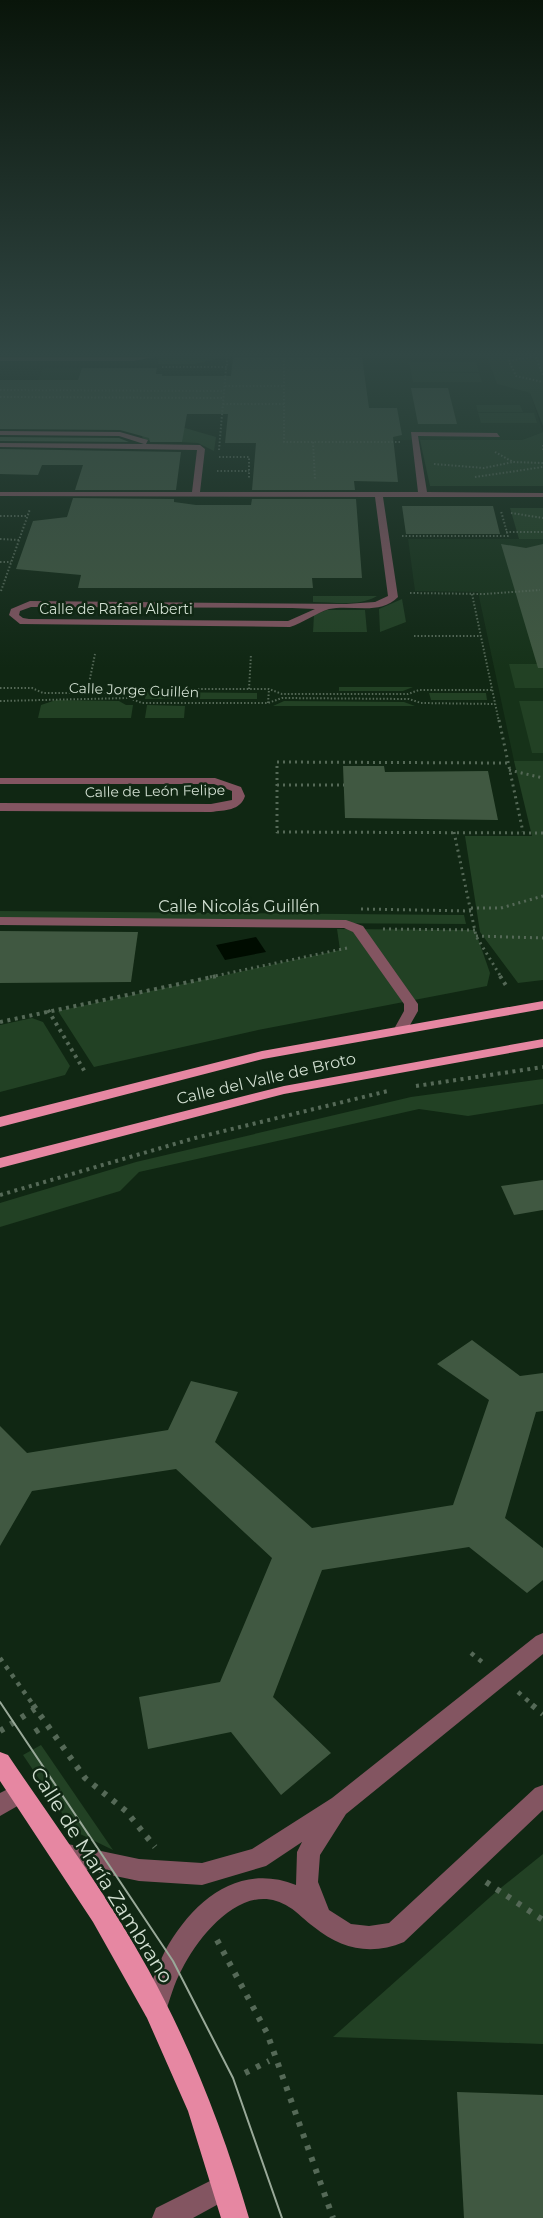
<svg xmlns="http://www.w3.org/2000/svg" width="543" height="2218" font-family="Montserrat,sans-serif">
<rect width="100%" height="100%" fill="#102713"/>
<g fill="#163219">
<path d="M289,357H487L497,384L530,393L543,432L522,440H290Z"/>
<path d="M43,368H82L78,381H38Z"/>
<path d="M408,539H543V761H514L478,592L415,591Z"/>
</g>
<g fill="#224124">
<path d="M159,357H224L195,364H158Z"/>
<path d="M487,357H543V426L530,393L497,384Z"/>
<path d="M409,362H476L479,372H414L479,373L482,382H413Z"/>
<path d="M476,405H520L523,412H478Z"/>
<path d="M478,413H534L537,423H481Z"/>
<path d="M144,428H185L216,437L214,451L198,443L145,440L142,437Z"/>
<path d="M543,432V486H430L420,440H522Z"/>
<path d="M510,508H543V539H519Z"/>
<path d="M313,596H377C359,607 333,602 313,602Z"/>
<path d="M402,599L406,622L380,632L379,609Z"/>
<path d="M327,610H365L367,632H313L314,615Z"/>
<path d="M509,664H543V688H515Z"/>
<path d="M339,687H413L403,691H339Z"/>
<path d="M146,692L257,693V699H145Z"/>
<path d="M429,693H486L487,700H431Z"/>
<path d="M56,700L119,701L126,705H133L131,718H38L41,705Z"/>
<path d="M284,701L404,702L415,706H273Z"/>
<path d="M519,701H543V753H532Z"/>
<path d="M147,705L185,706L184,718H145Z"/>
<path d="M514,761H543V980L518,983L480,932L465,836H532Z"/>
<path d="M0,911L464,915L466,924L0,921Z"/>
<path d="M337,929L475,930L490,973L487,986L258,1030L94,1067L58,1011L340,950Z"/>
<path d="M32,1018L43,1022L70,1066L65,1075L0,1092V1025Z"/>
<path d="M543,1079V1104L468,1116L419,1109L139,1172L120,1191L0,1227V1203L136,1162L411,1097Z"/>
<path d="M41,1745L113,1850L74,1831L23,1755Z"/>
<path d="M543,1854V2044L333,2037L497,1891Z"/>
</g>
<path fill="#000c00" d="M256,937L266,952L225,960L216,945Z"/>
<g fill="#405841">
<path d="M233,357H362L369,408H397L402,435L393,437L398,482L354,481L355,490H252L256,443H225L228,414H187L182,442H150L149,438L120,430L0,429V380H78L82,368H157L156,374H162V376H231Z"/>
<path d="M411,388H448L457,424H418Z"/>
<path d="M0,437L119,438L129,442L0,441Z"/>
<path d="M0,449L181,452L176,490H75L83,465H42L38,475L0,474Z"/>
<path d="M73,498L174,499V502L196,505H251L252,499H356L362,578H312L313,588H78L81,575L16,569L33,521L67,517Z"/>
<path d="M402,506H493L500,534H406Z"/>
<path d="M501,544L526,548L543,544V668H538Z"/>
<path d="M343,766H384L385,772L488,771L498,820L345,818Z"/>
<path d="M0,931L138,932L131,982L0,983Z"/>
<path d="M543,1180V1210L514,1215L501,1186Z"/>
<path d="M472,1340L520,1376L543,1373V1411L536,1412L505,1518L543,1548V1580L527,1593L469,1547L322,1570L273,1697L331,1753L281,1795L231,1732L148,1749L139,1697L220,1682L272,1558L176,1469L32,1491L0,1546V1426L27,1453L168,1430L191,1381L238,1392L215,1442L312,1528L453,1505L489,1400L437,1364Z"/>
<path d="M457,2092L543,2095V2218H464Z"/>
</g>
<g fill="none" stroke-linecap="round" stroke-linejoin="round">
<g stroke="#556957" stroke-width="2" stroke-dasharray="1.5 2" stroke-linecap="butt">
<path d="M284,357V442H400"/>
<path d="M531,357L509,361L516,376L543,382"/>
<path d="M536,357L543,376"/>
<path d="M162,367H227V357"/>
<path d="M225,386H284"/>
<path d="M0,390L224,391"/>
<path d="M0,397L224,398"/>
<path d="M223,404H284"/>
<path d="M313,442L315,480"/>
<path d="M543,445V450"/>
<path d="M219,450L226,368"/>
<path d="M495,452L513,462L543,463"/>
<path d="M219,457H249V479"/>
<path d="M434,464L484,468L513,462"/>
<path d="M217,471H249"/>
<path d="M475,477L543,467"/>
<path d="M511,513L543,518"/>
<path d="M0,516H28"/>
<path d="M506,532H543"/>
<path d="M402,536H508L501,511"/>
<path d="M0,539L19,540"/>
<path d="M0,562H11"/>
<path d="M1,591L30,509"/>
<path d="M410,593L485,594L540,590"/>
<path d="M472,594L499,722"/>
<path d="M414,636H481"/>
<path d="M0,688H32L43,693H130L141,689H269L282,694H408L419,690H492"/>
<path d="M249,689L251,654"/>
<path d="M87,693L95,654"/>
<path d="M0,701L129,698L142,703H268L282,698L409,699L421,703L495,704"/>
<path d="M268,703L269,689"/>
</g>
<g stroke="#556957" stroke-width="3" stroke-dasharray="2 4" stroke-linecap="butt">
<path d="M499,720L523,832"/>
<path d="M507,763L277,762V832L543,833"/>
<path d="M509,770L543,778"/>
<path d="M277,785H344"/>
<path d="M454,832L476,936L501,977"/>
<path d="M471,908H501L543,896"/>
<path d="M361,909L471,911"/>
<path d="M383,929L475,930"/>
<path d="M476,936L543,938"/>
<path d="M210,977L347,948"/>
</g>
<g stroke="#556957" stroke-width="4" stroke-dasharray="3 4.5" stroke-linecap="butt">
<path d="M500,976L507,987"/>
<path d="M48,1010L85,1072"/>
<path d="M0,1022L217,976"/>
<path d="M416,1086L543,1067"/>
<path d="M0,1195L195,1138L388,1091"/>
</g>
<g stroke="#556957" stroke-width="4.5" stroke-dasharray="4 6" stroke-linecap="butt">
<path d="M471,1653L482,1662"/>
<path d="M0,1658L34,1706"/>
<path d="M518,1692L534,1706"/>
</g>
<g stroke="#556957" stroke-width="6" stroke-dasharray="4.5 8" stroke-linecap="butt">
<path d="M33,1705L85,1778L126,1811L155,1847"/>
<path d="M532,1705L543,1714"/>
<path d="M0,1731L35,1709"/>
<path d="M35,1732L41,1728"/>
<path d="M486,1882L543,1920"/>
<path d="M217,1940L267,2033L333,2218"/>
<path d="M245,2073L269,2061"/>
</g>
<g fill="#835561" fill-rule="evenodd">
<path d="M0,357H153L134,361H0Z"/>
<path d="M0,431L120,432L148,440L146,444L200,445L205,449L200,492H418L411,432L497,433L500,437L418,436L427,492L543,493V497H383L398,597C379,616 352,604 329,609C316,613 303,623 290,627L20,624L9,615L11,609L30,601L346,604L375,602L388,596L375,497L0,496V492H192L197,450L0,447V443L144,444L119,436L0,435ZM31,607L292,608L315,609L288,621L29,619L23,618L19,615L20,611Z"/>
<path d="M0,778H215L241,787L245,796C240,811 225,810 211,812L0,811V803L211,804L232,800V791L214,784H0Z"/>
<path d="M0,917L346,920L363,926L418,1004V1011L406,1032H396L394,1029L404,1011V1004L353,932L344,928L0,925Z"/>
<path d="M543,1633V1654L346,1814L320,1855L318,1882L329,1910L351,1924L369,1926L389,1923L535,1788L543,1785V1810L404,1942C371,1956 341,1949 314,1927C305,1921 298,1912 289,1907C245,1878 200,1934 182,1969C174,1983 170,2000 164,2016L155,2019L146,2016L143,2007C150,1988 156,1969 165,1951C192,1902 238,1862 296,1885L297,1852L302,1842L266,1866L202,1885L139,1881L63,1865L55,1862L51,1854L55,1846L63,1843L139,1859L202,1863L252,1849L332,1798L536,1636Z"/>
<path d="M20,1783L28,1786L31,1793L28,1800L0,1816V1793Z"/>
<path d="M226,2173L235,2177L239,2186L235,2195L193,2218H152L156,2208Z"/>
</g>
<g fill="#e687a2" fill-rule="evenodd">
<path d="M543,1001V1009L263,1059L0,1127V1117L262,1051Z"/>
<path d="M543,1039V1047L284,1094L0,1168V1158L284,1086Z"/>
<path d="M0,1752L8,1755C55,1825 107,1894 148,1969C191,2047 224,2132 249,2218H221L188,2111L147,2018L93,1922L0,1781Z"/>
</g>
<path stroke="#99a999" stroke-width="2" d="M0,1702L173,1961L233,2078L282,2218"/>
</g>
<linearGradient id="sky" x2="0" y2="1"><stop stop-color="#09150a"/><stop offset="0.53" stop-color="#314744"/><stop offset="1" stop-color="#314744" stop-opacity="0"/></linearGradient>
<rect width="543" height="668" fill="url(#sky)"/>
<g text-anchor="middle" stroke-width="5" stroke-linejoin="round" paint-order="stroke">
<g font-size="14" fill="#d1dfd1" stroke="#102713">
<text x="116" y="614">Calle de Rafael Alberti</text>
<text transform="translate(134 690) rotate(2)" y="5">Calle Jorge Guillén</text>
<text transform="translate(155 791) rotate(-1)" y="5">Calle de León Felipe</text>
</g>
<g font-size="16" fill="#d1dfd1" stroke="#102713">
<text x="239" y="912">Calle Nicolás Guillén</text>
<text transform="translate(266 1078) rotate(-13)" y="6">Calle del Valle de Broto</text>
</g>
<g font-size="20" fill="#d1dfd1" stroke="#102713">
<text transform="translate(102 1875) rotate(58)" y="7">Calle de María Zambrano</text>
</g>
</g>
</svg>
